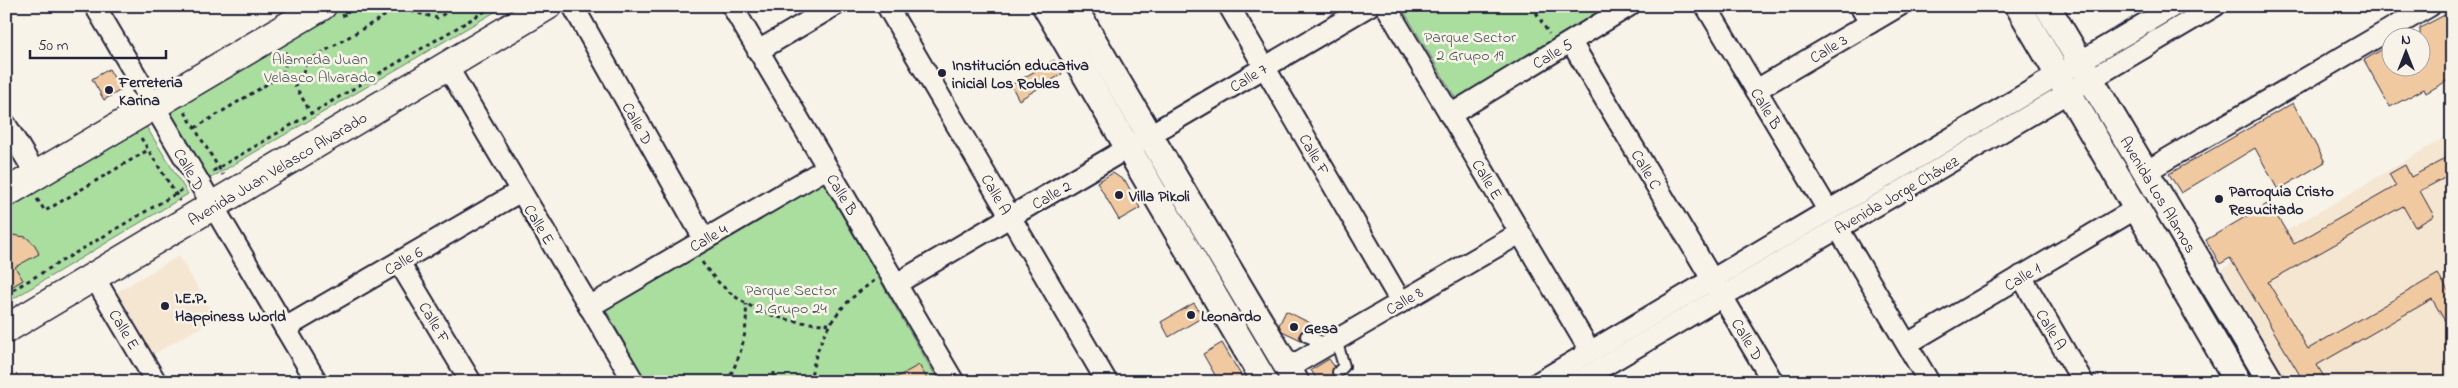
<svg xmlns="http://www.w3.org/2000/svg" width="2458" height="388" font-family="'Indie Flower',sans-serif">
<rect width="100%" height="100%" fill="#f7f3e8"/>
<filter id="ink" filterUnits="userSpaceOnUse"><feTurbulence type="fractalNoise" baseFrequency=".02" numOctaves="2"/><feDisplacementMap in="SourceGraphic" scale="10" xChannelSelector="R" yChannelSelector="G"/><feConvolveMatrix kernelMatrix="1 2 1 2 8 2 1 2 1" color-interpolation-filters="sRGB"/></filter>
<g filter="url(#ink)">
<g fill="#f5e6d2">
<path d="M2452,133V382H2287L2222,269Z"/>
<path d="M179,256L216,318L152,355L115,293Z"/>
</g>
<g fill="#aade9f" stroke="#66806d">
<path d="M343,6H505L209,179L167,109Z"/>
<path d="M1401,6H1609L1456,99Z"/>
<path d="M144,123L188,194L6,303V206Z"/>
<path d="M822,181L939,382H646L606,310Z"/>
</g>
<g fill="#f1c9a0" stroke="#22223b">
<path d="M2452,11V78L2426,93L2424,89L2390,107L2364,60L2390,45V68H2420V28Z"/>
<path d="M1054,60L1062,74L1019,100L1011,85Z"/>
<path d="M109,69L121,90L104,100L92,79Z"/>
<path d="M2293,103L2325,162L2278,190L2255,148L2181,193L2169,174Z"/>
<path d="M2452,155V174L2420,191L2434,216L2415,227L2403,206L2268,282L2308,349L2438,274L2452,297V333L2432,299L2317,365L2327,382H2304L2230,258L2220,264L2206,240L2269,203L2294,244L2396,186L2389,174L2405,165L2411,177Z"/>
<path d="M1113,173L1126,182L1140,208L1119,220L1097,182Z"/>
<path d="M6,234L26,237L35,245L39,254L15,267L23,280L6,290Z"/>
<path d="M1194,303L1203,317L1169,337L1161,322Z"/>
<path d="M1286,311L1312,324L1309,330L1304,329L1300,333L1301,340L1282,331L1279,325Z"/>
<path d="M1222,343L1245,382H1219L1203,354Z"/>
<path d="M1329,359L1334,366L1332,374L1337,379L1332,382H1318L1311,370Z"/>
<path d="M919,365L929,382H888Z"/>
</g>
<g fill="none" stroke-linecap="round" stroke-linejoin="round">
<g stroke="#22223b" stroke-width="14">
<g id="service">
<path d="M1306,336L1327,344"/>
<path d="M1336,340L1344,366L1338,372"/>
</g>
</g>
<g stroke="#22223b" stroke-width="24">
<g id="minor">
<path d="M95,6L317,382"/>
<path d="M573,6L704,239"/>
<path d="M732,6L954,382"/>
<path d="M887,6L1107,382"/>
<path d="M1229,6L1401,302"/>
<path d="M1386,6L1590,351"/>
<path d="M1706,6L1828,210"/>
<path d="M1860,6L1870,23"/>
<path d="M1571,42L1773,382"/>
<path d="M758,51L834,6"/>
<path d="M447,66L634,382"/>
<path d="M1756,90L1899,6"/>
<path d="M1450,115L1629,6"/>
<path d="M6,125L37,176"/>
<path d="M2145,172L2430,6"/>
<path d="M1838,228L1929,382"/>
<path d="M399,262L471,382"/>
<path d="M2021,276L2083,382"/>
<path d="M94,277L156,382"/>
<path d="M896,284L1369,6"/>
<path d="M589,307L827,168"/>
<path d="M285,328L521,191"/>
<path d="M1907,344L2137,208"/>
<path d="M1288,368L1520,233"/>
<path d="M1539,382L2174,6"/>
<path d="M1577,382L2215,6"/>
</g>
</g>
<g stroke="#22223b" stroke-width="29">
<g id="tertiary">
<path d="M1045,6L1265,382"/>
<path d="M1073,6L1296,382"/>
<path d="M2018,6L2238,382"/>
<path d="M2047,6L2271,382"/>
</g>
</g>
<g stroke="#22223b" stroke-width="31">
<g id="secondary">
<path d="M6,193L322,6"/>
<path d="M6,329L547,6"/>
</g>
</g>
<g stroke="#22223b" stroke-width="3" stroke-dasharray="4 4" stroke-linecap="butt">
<path d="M1532,6L1549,34"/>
<path d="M342,16L359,6"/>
<path d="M285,52L288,57L306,62L301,80L282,75L288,57"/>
<path d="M306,62L398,8L437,18L458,6"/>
<path d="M290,77L311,113"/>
<path d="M185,112L223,175"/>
<path d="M195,128L282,75"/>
<path d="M141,138L180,201"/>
<path d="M213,171L494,6"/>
<path d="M37,199L45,211L148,150"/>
<path d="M702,262C731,305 777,324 829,324"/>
<path d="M6,294L182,190"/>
<path d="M774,372V382"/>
<path d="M727,382C741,356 748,333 746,304"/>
<path d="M810,382C818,335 835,307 874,281"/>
</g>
<use href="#service" stroke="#f7f3e8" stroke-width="10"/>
<use href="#minor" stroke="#f7f3e8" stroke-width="20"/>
<use href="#tertiary" stroke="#f7f3e8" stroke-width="25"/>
<use href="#secondary" stroke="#f7f3e8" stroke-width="28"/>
</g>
</g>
<g fill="#22223b" stroke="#f7f3e8" stroke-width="2">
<circle cx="942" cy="73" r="5"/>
<circle cx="109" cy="90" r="5"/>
<circle cx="1119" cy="195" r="5"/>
<circle cx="2219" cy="199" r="5"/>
<circle cx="165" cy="306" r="5"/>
<circle cx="1191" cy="315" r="5"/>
<circle cx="1294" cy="327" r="5"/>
</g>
<g text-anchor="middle" stroke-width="5" stroke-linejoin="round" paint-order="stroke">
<g font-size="16" fill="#4b5a59" stroke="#f7f3e8">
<text x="1470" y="42">Parque Sector<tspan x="1470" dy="18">2 Grupo 19</tspan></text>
<text x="320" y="64">Alameda Juan<tspan x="320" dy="18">Velasco Alvarado</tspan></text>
<text x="791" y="295">Parque Sector<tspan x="791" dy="18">2 Grupo 24</tspan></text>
</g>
<g font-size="16" fill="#22223b" stroke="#f7f3e8">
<text transform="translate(1828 48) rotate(-31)" y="6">Calle 3</text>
<text transform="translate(1552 53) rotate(-31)" y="6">Calle 5</text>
<text transform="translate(1248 77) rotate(-31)" y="6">Calle 7</text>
<text transform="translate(1767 108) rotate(59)" y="6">Calle B</text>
<text transform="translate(638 123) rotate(61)" y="6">Calle D</text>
<text transform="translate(1315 154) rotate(60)" y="6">Calle F</text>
<text transform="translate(277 168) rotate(-31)" y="6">Avenida Juan Velasco Alvarado</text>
<text transform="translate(190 169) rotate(60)" y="6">Calle D</text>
<text transform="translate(1647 169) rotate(59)" y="6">Calle C</text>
<text transform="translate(1488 179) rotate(59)" y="6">Calle E</text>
<text transform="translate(843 194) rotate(59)" y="6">Calle B</text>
<text transform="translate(997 194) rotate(60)" y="6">Calle A</text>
<text transform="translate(1051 194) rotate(-30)" y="6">Calle 2</text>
<text transform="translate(1896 194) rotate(-30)" y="6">Avenida Jorge Chávez</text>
<text transform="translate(2159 194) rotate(59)" y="6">Avenida Los Alamos</text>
<text transform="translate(540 224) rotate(59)" y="6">Calle E</text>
<text transform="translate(708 237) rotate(-30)" y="6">Calle 4</text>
<text transform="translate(403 260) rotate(-30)" y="6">Calle 6</text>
<text transform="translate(2022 276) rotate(-31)" y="6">Calle 1</text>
<text transform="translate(1404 300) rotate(-30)" y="6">Calle 8</text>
<text transform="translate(435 322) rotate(59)" y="6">Calle F</text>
<text transform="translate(125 329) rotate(59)" y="6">Calle E</text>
<text transform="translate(2052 329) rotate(59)" y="6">Calle A</text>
<text transform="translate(1748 339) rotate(59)" y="6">Calle D</text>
</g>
<g font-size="16" font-weight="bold" fill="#22223b" stroke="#f7f3e8" text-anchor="start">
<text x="952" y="70">Institución educativa<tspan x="952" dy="18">inicial Los Robles</tspan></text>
<text x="119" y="87">Ferreteria<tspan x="119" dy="18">Karina</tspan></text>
<text x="2229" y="196">Parroquia Cristo<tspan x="2229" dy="18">Resucitado</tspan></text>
<text x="1129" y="201">Villa Pikoli</text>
<text x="175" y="303">I.E.P.<tspan x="175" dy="18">Happiness World</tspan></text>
<text x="1201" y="321">Leonardo</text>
<text x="1304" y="333">Gesa</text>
</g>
</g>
<rect width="2458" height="388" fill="none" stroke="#f7f3e8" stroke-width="25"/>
<rect x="12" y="12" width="2433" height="363" fill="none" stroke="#22223b" stroke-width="2" filter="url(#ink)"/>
<g transform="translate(2406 52)"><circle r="24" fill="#f7f3e8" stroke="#a29fa3"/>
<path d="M0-4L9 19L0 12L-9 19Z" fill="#22223b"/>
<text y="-8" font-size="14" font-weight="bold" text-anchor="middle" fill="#22223b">N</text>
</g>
<path d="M30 50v8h136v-8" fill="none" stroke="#22223b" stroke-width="2.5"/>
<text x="38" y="50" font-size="15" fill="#22223b" stroke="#f7f3e8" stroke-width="4" paint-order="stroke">50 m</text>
</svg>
